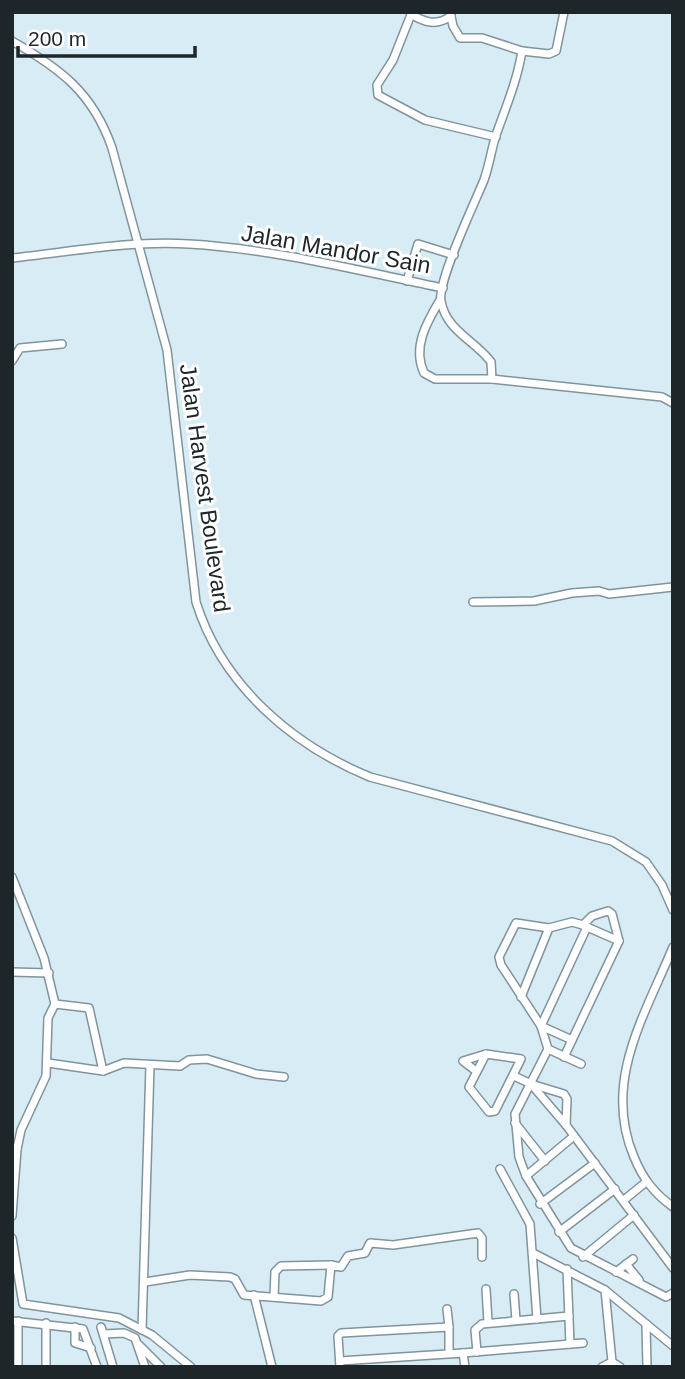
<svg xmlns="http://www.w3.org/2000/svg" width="685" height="1379" font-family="Helvetica,sans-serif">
<rect width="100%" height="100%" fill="#d7ecf5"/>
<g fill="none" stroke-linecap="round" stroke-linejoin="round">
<g stroke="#81949c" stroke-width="10">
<g id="minor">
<path d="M412,12L393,60L377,85L378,95L425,120L496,137"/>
<path d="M450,12L453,26L460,38H482L522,51C517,82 505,109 495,138C491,152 489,166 484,180C475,202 437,282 441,301C446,331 476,341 491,362L492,379L643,395L662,397L673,403"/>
<path d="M411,14C425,23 437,26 451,16"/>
<path d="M12,41C61,69 93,93 112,148L167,350L196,602C222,685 292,745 370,777L612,841L646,862L662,885L673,910"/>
<path d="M522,51L549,54L556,51L564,12"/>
<path d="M12,258C70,252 131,240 189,244C275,249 360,271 443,288"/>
<path d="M407,281L418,244L454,255"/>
<path d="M440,300C427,322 412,347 424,373L435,379H492"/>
<path d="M12,361L20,348L62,344"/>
<path d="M473,602L534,601L572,593L599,591L609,594L673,587"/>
<path d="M12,877L44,958L55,1004L48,1018L46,1076L21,1130L17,1149"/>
<path d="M587,927L619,941"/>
<path d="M673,947C645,1015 602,1082 634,1157C643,1179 654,1193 673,1207"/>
<path d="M12,972L49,973"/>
<path d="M521,997L549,928"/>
<path d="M55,1004L89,1008L103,1071"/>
<path d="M572,1040L541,1026L587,927L583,925"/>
<path d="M548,1049L581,1064"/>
<path d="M564,1057L619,941L612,914L608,911L592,916L583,925L572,922L549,928L516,923L499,957L501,965L541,1026L548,1049L515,1114L519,1157L526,1176L571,1248L666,1297L673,1293"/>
<path d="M48,1063L103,1071L124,1063L180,1066L189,1060L207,1059L256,1074L284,1077"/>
<path d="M476,1071L463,1061L486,1054L521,1059L495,1111L489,1112L469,1087L486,1054"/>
<path d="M514,1076L531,1084L564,1094L567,1099L566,1125"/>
<path d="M531,1084L566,1125L673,1268"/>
<path d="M515,1123L545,1161"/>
<path d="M500,1169L530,1224L537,1319"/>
<path d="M526,1176L574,1136"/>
<path d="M624,1200L646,1182"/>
<path d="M540,1204L595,1163"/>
<path d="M12,1216L17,1149L13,1147"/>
<path d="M559,1232L615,1189"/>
<path d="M12,1238L23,1304L119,1318L152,1335L191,1367"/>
<path d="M533,1253L605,1290L612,1362"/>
<path d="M583,1257L634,1215"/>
<path d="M626,1264L639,1280"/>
<path d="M567,1269L570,1344"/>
<path d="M616,1272L633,1259"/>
<path d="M145,1282L190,1275L230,1277L235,1279L244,1295L321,1301L328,1297L331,1265L341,1267L348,1256L365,1253L370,1243L393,1245L478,1233L482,1238V1257"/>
<path d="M486,1289L488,1322"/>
<path d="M605,1290L673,1346"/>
<path d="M514,1294L516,1320"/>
<path d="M254,1295L272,1367"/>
<path d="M274,1297L275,1272L281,1266L331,1265"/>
<path d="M447,1309L449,1327"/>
<path d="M12,1321L83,1329L97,1367"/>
<path d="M18,1321V1367"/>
<path d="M646,1324L647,1367"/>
<path d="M75,1327V1343L91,1348"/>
<path d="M101,1327L113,1367"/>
<path d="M142,1330L150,1066"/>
<path d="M104,1334L124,1333L135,1338L145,1367"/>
<path d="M139,1345L161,1367"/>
<path d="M477,1352L475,1330L482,1324L569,1316"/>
<path d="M463,1353L583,1343"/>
<path d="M340,1361L463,1353L465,1367"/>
<path d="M46,1367V1323"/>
<path d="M340,1367L338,1336L341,1333L449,1327V1353"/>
<path d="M602,1367L612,1362L620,1367"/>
</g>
</g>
<use href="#minor" stroke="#fff" stroke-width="7"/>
</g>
<g text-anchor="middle" stroke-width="6" stroke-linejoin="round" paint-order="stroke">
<g font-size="23" fill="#1e2629" stroke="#fff">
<text transform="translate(336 249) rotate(10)" y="8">Jalan Mandor Sain</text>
<text transform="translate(205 488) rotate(82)" y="8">Jalan Harvest Boulevard</text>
</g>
</g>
<rect width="685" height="1379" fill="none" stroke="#1e2629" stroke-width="28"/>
<path d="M18 46v10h177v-10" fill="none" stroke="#1e2629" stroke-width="3.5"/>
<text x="28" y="46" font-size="21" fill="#1e2629" stroke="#ffffff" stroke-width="5" paint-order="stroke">200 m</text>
</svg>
